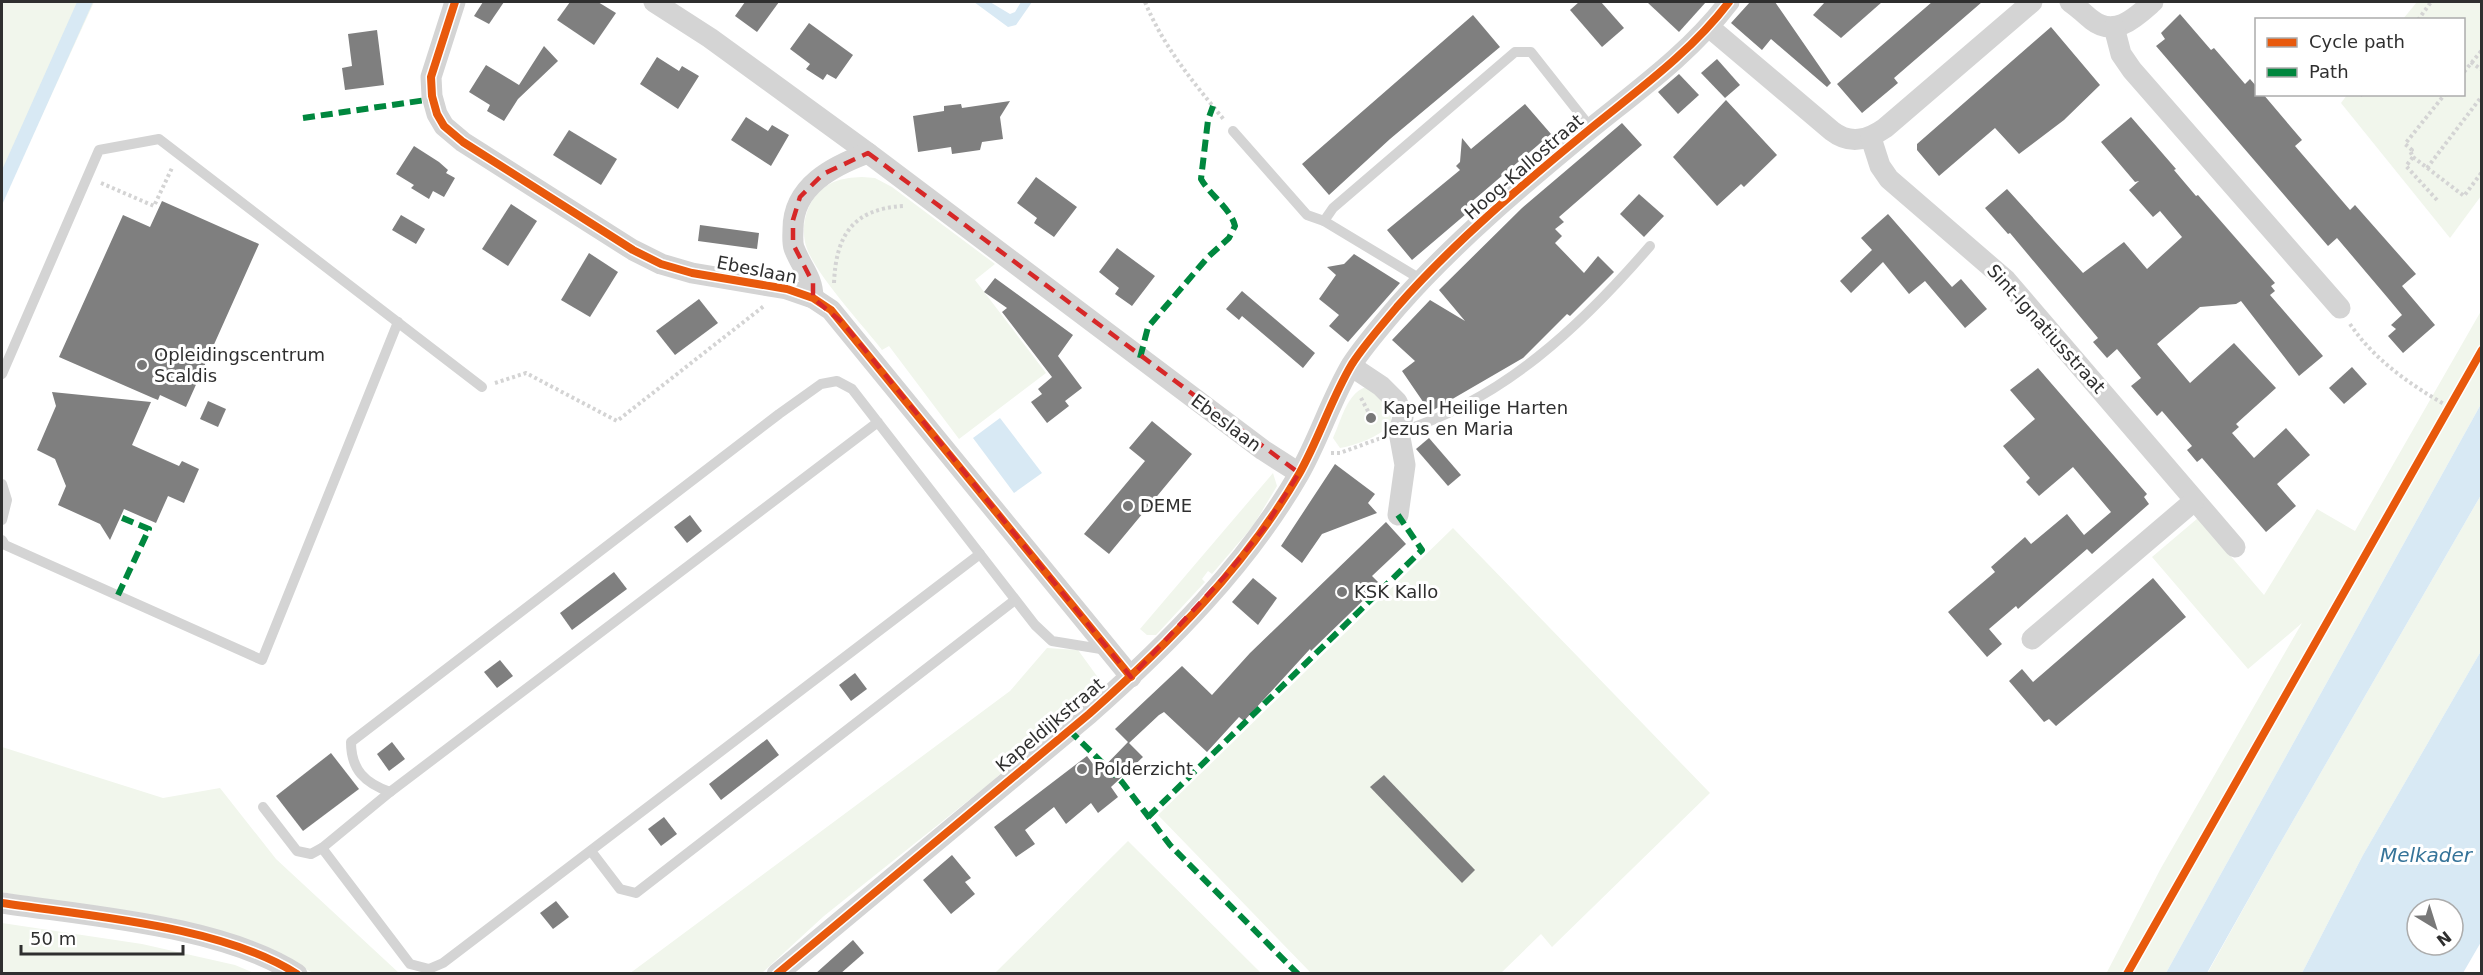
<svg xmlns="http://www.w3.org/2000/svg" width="2483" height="975" font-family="'DejaVu Sans',sans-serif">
<rect width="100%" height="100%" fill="#fff"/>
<g fill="#f1f6ec">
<path d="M2,2H94L2,202Z"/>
<path d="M2417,2H2481V196L2450,238L2341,103L2347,95L2464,94V20L2403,19Z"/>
<path d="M862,177L875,178L892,187L995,264L975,280L1046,373L959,439L889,346L882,350C864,326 810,269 805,242C802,227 805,211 814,198C827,181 841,178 862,177Z"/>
<path d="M2481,311V404L2166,973L2106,974L2161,868L2302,623L2248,669L2152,557L2198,518L2264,595L2317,509L2355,531Z"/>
<path d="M1369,386L1391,410V424C1379,437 1357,445 1340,448L1333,438C1342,419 1347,391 1369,386Z"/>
<path d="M1273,473L1277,486L1253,526L1212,574L1208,571L1202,579L1205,582L1156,635H1147L1140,629Z"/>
<path d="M2481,495V651L2363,855L2302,973L2207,974L2275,852Z"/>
<path d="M1453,528L1710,793L1552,947L1541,934L1500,974L1311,973L1158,815Z"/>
<path d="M1047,648L1078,650L1102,683L1096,692L1069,713L989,784L824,916L762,973L629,974L1010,691Z"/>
<path d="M2,747L163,798L220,788L276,859L399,973H313L256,942L172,918L65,905L2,892Z"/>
<path d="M1128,841L1261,973H995Z"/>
<path d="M2,923L142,944L235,965L254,973H2Z"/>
</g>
<g fill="#d8e9f4" fill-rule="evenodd">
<path d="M77,2H93L2,205V170Z"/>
<path d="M974,2H990L1010,14L1015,12L1021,2H1032L1016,25L1008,27Z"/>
<path d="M2481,404V495L2275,852L2207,973H2166Z"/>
<path d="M1000,418L1042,473L1014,493L973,438Z"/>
<path d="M2481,651V942L2463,973H2302L2363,855ZM2417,909H2453V945H2417Z"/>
</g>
<g fill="#7f7f7f">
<path d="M483,2H504L489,24L474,16Z"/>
<path d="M570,2H598L616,13L594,45L557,20Z"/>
<path d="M745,2H779L757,32L735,16Z"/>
<path d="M1579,2H1601L1624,28L1602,47L1570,10Z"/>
<path d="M1647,2H1706L1679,32Z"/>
<path d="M1750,2H1775L1831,83L1827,87L1771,39L1762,50L1731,23Z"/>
<path d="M1825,2H1882L1841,38L1813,15Z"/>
<path d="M1932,2H1982L1894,78L1898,83L1862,113L1837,84Z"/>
<path d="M2180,14L2211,50L2214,48L2245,84L2250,79L2256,86V94H2263L2302,140L2295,146L2350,210L2355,205L2416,274L2402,286L2435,325L2403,353L2388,336L2396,329L2391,325L2402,315L2387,297L2337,238L2328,246L2156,46L2165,39L2161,33Z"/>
<path d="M1473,15L1500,47L1390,139L1329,195L1302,164Z"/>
<path d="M809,23L853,55L836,79L827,74L823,80L806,69L810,64L790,49Z"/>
<path d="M2051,27L2100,85L2064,120L2019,154L1995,128L1939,176L1917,150V144Z"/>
<path d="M377,30L384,85L345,90L342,68L352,66L348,34Z"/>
<path d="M544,46L558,61L518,99L504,121L487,111L490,105L469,92L486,65L519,85Z"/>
<path d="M657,57L679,71L682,66L699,76L678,109L640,84Z"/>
<path d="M1717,59L1740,85L1725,98L1701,73Z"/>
<path d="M1679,74L1699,95L1678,114L1658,92Z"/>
<path d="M1726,100L1777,155L1744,187L1741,184L1717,206L1673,157Z"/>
<path d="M1010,101L1000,117L1003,139L982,142L980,150L952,154L951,147L918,152L913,116L944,111V106L961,104L962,108Z"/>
<path d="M1525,104L1551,134L1462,210L1466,214L1412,260L1387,230L1460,170L1456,166L1460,162L1462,138L1471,149Z"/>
<path d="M746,117L768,131L772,125L789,135L771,166L731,140Z"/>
<path d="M2131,117L2176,169L2174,170L2196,196L2198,195L2275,283L2271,286L2275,291L2270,295L2323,356L2299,376L2241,301L2236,304L2200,307L2157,344L2190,383L2234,343L2276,388L2236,424L2239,427L2232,433L2254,458L2286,428L2310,455L2277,484L2296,506L2266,532L2202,458L2197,462L2187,450L2192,446L2162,411L2157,416L2131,386L2141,378L2117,349L2107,358L2093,342L2098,338L2010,233L2008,234L1985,208L2007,189L2083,273L2124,242L2147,269L2182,237L2160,211L2153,217L2129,190L2139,181L2135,182L2101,142Z"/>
<path d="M1622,123L1642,145L1559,217L1564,222L1555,229L1562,236L1555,243L1584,273L1598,256L1614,272L1570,316L1567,314L1523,358L1430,412L1402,371L1415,361L1392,340L1430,300L1465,321L1439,290L1522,208Z"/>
<path d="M569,130L617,159L601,185L553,155Z"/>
<path d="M414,146L439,162L448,170L446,173L455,178L444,197L433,191L429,199L411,188L414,185L396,174Z"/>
<path d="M1036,177L1077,207L1054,237L1034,223L1037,218L1017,203Z"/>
<path d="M1639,194L1664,216L1644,237L1620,214Z"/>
<path d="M162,201L259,244L186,407L160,395L158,400L153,398L59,357L123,215L150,227Z"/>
<path d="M511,204L537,221L508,266L482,249Z"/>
<path d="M1888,214L1952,287L1961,279L1987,309L1965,328L1925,281L1909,294L1883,262L1851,293L1840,281L1872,250L1861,238Z"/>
<path d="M401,215L425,229L416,244L392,230Z"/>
<path d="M700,225L759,233L757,249L698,241Z"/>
<path d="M1117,248L1155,276L1132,306L1115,294L1119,288L1099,272Z"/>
<path d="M589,253L618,272L590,317L561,300Z"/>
<path d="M1354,254L1400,283L1348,342L1329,326L1339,315L1319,299L1336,275L1327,267L1344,264Z"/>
<path d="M995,278L1073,335L1058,356L1082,388L1065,401L1069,406L1047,423L1031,402L1042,394L1038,389L1052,377L1002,312L1007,308L984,292Z"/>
<path d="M1242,291L1315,353L1303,368L1242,316L1239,320L1226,309Z"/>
<path d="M699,299L718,323L675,355L656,331Z"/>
<path d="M2352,367L2367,384L2344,404L2329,388Z"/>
<path d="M2038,368L2147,494L2144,497L2149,504L2092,554L2087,549L2018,609L2016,606L1989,629L2002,644L1987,657L1948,612L1995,572L1991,567L2025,537L2031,544L2067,514L2084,535L2111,512L2073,467L2039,496L2026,482L2030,478L2003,446L2035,419L2010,390Z"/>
<path d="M52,392L151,402L132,445L179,466L182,461L199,469L184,503L168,496L156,523L124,509L110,540L100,524L58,505L66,486L55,459L37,450L56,406Z"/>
<path d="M208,401L226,409L218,427L200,419Z"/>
<path d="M1152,421L1192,454L1109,554L1084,534L1145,461L1129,448Z"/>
<path d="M1429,438L1461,475L1448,486L1416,449Z"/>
<path d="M1335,464L1375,494L1368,503L1377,513L1322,534L1302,563L1281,546Z"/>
<path d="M690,515L702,531L687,543L674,527Z"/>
<path d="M1386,522L1406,544L1372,576L1380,584L1311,651L1310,649L1244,721L1239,717L1207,752L1164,712L1159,715L1129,743L1143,757L1111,787L1118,797L1098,813L1091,803L1066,824L1054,807L1025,830L1035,844L1016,857L994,827L1087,756L1099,772L1128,742L1115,729L1182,666L1212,695L1250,653Z"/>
<path d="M614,572L627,589L572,630L560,613Z"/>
<path d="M1253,578L1277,598L1258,625L1232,602Z"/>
<path d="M2153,578L2186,617L2056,726L2049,719L2044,722L2009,681L2022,669L2033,682Z"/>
<path d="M500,660L513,676L497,688L484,672Z"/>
<path d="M855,673L867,689L851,701L839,685Z"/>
<path d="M767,739L779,755L721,800L709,784Z"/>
<path d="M392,742L405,759L389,771L377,754Z"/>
<path d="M331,753L359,789L303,831L276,796Z"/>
<path d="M1384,775L1475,870L1462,883L1370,787Z"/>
<path d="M664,817L677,834L661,846L648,829Z"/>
<path d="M952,855L971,878L965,882L975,894L951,914L923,880Z"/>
<path d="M556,901L569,917L553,929L540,913Z"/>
<path d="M853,940L864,953L840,974H815Z"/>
</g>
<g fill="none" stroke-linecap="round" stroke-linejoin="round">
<g stroke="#d4d4d4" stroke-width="4" stroke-dasharray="3 3" stroke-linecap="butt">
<path d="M1145,2C1164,48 1194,83 1225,121"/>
<path d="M2418,20L2431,2"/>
<path d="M2471,62L2482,70"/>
<path d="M2464,72L2482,50"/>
<path d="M2360,96L2361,94"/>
<path d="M2413,157L2464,196L2482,172"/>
<path d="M2427,168L2482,96"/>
<path d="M101,183L154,206L172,168"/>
<path d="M2437,200L2406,166L2413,157L2410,151L2412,150L2405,144L2445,94"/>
<path d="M834,283C836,235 853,209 903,206"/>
<path d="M2350,324C2375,361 2411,385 2449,407"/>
<path d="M495,383L526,373L617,421L764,306"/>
<path d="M1361,398L1369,413"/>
<path d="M1331,453H1340L1381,438"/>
</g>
<g stroke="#d4d4d4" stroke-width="10">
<path d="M1233,131L1307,215L1324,221L1422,280"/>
<path d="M1324,221L1333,208L1515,52H1531L1591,128"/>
<path d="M2,374L99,150L159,139L482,387"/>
<path d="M878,422L390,792C365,783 351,770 351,742L779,414L821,384L837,381L852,389L1035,625L1052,641L1107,650"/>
<path d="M1399,432C1503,400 1581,326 1650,246"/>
<path d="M2,484L7,500L2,520"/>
<path d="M2,540L5,545L262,660L398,322"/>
<path d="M390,792L322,848L410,964L429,969L443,963L980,554"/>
<path d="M263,807L297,851L311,854L322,848"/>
<path d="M591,851L620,889L636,893L1015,600"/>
</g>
<g stroke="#d4d4d4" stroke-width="21">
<path d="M455,2L431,77L432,96L437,114L444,126L463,142L633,250L661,264L692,273L787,289L813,298L831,310L1131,677"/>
<path d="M654,2L710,38L868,153L1263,450L1299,473"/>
<path d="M2070,2C2078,7 2084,14 2092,20C2115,38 2136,17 2153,2"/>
<path d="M1709,27L1832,131C1850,145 1868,140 1885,128L2032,2"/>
<path d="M2114,27L2121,54L2132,70L2340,308"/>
<path d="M1871,138L1880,166L1889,179L2006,280L2235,547"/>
<path d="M813,298C813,277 801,267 794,248C792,242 793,235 793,229C793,186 833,166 868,153"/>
<path d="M1351,366L1381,386L1397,402L1403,417L1399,432L1405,465L1398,515"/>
<path d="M2032,639L2194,501"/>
<path d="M2,903C89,916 223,926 297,974"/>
<path d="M777,974L1089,714C1168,644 1246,566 1299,474C1319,439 1331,399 1352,364C1365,344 1382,325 1397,307C1454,242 1523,184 1590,129C1638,90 1691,52 1729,2"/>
</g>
<g stroke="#00873e" stroke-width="6" stroke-dasharray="12 6" stroke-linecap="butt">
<path d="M303,118L433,99"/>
<path d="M1140,358L1148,327L1208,257L1229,238L1235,226C1231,209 1210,195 1201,179L1208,120L1213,106"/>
<path d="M118,595L149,529L120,517"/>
<path d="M1069,730L1122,782L1170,845L1298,974"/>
<path d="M1148,817L1422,550L1398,515"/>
</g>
<g stroke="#fff" stroke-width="11">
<g id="cycleway">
<path d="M455,2L431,77L432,96L437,114L444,126L463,142L633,250L661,264L692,273L787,289L813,298L831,310L1131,677"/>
<path d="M2,903C89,916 223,926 297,974"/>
<path d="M777,974L1089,714C1168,644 1246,566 1299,474C1319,439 1331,399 1352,364C1365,344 1382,325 1397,307C1454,242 1523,184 1590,129C1638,90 1691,52 1729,2"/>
<path d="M2127,974L2482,350"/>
</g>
</g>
<use href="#cycleway" stroke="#e8590c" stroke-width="8"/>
</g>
<path fill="none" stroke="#d62828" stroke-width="4.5" stroke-dasharray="12 8" stroke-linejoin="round" d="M868,153L1299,473L1265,527L1226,575L1131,677L843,323L813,298V283L793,244V220L800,197L823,174Z"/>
<g fill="#787878" stroke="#fff" stroke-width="2">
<circle cx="142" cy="365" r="6"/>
<circle cx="1371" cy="418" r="6"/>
<circle cx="1128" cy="506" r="6"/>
<circle cx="1342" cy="592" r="6"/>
<circle cx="1082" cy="769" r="6"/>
</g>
<g text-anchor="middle" stroke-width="6" stroke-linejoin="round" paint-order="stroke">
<g font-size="18" fill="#2f2f2f" stroke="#fff">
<text transform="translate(1524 167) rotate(-41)" y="6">Hoog-Kallostraat</text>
<text transform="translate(757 270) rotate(11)" y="6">Ebeslaan</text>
<text transform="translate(2046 329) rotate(48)" y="6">Sint-Ignatiusstraat</text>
<text transform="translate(1226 423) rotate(37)" y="6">Ebeslaan</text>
<text transform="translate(1050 725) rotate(-40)" y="6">Kapeldijkstraat</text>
</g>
<g font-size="18" fill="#2f2f2f" stroke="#fff" text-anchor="start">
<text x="154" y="361">Opleidingscentrum<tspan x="154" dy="21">Scaldis</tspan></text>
<text x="1383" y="414">Kapel Heilige Harten<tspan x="1383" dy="21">Jezus en Maria</tspan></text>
<text x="1140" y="512">DEME</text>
<text x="1354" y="598">KSK Kallo</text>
<text x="1094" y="775">Polderzicht</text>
</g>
<g font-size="20" font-style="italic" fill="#367499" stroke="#fff">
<text x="2426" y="862">Melkader</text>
</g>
</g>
<rect width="2483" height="975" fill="none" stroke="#2f2f2f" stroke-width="6"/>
<rect x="2255" y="18" width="210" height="78" fill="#ffffff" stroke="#acacac" stroke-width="1.5"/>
<rect x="2267" y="38" width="30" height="9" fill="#e8590c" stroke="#acacac" stroke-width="1.5"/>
<text x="2309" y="48" font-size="18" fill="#2f2f2f">Cycle path</text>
<rect x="2267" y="68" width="30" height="9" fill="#00873e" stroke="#acacac" stroke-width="1.5"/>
<text x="2309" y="78" font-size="18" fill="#2f2f2f">Path</text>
<g transform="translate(2435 927) rotate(142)"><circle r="28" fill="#ffffff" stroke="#acacac" stroke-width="1.5"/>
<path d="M0-4.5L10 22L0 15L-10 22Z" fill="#787878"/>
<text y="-9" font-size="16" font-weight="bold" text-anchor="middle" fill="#2f2f2f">N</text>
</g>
<path d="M21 945v9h162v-9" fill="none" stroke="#2f2f2f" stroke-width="3"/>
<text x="30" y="945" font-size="18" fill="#2f2f2f" stroke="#ffffff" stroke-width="4.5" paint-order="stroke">50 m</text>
</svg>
